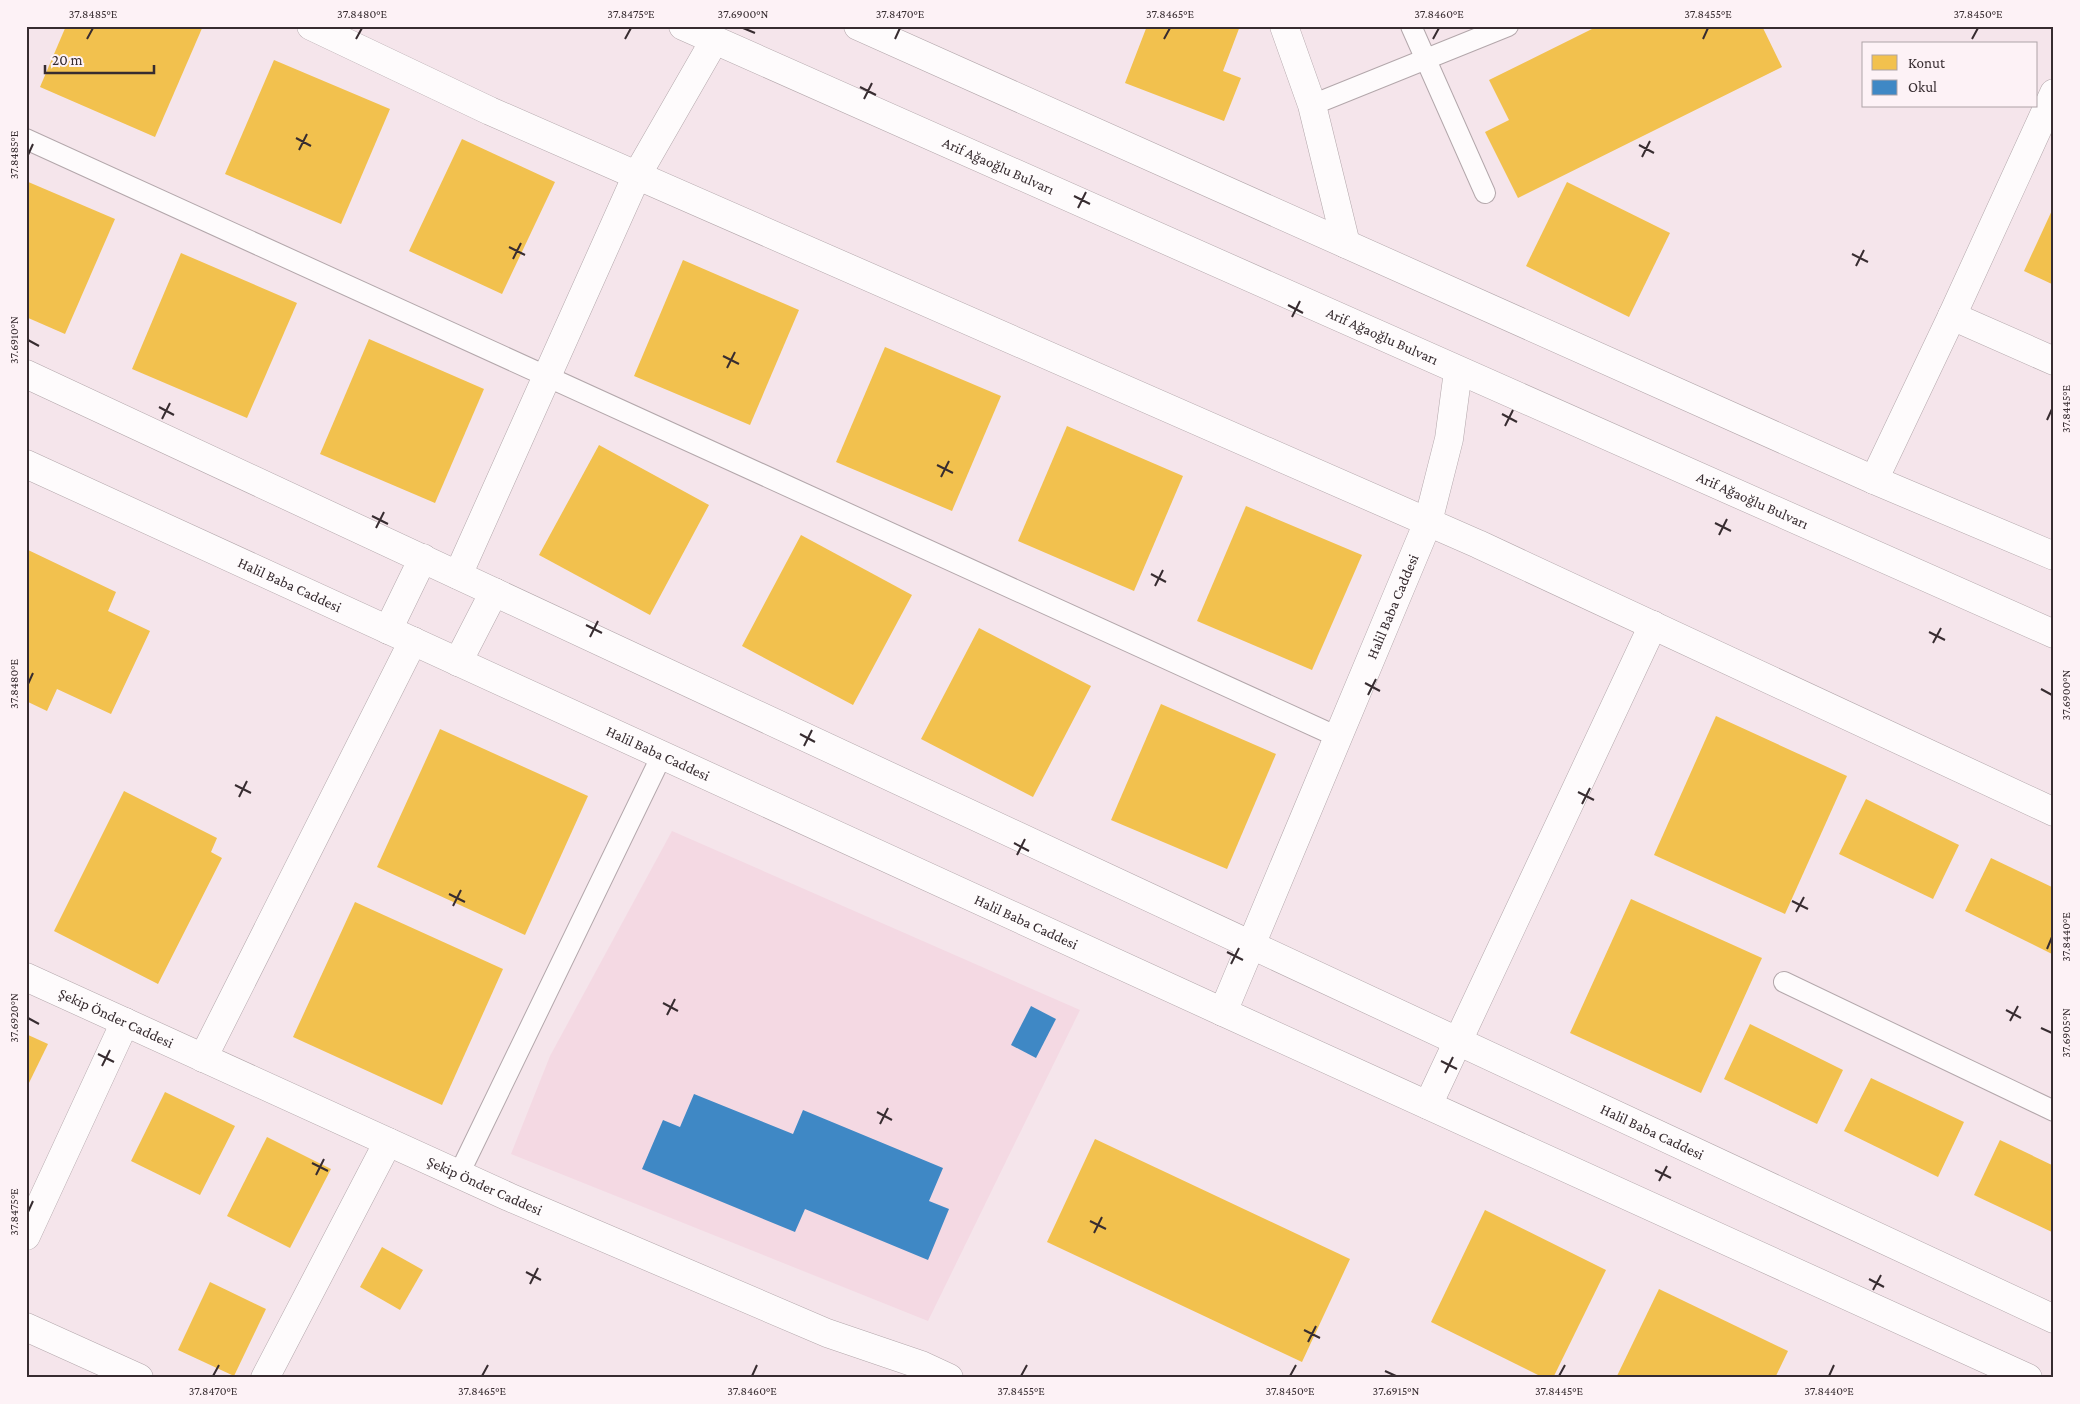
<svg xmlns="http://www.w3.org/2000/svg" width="2080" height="1404" font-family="'Crimson Pro',serif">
<rect width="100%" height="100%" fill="#f5e5eb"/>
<path fill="#f4d9e3" d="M672,831L1080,1010L928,1321L511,1154L550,1056Z"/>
<g fill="#f2c14e">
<path d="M66,26H203L155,137L40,87Z"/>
<path d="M1147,26H1240L1223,71L1241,78L1224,121L1125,83Z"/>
<path d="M1598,26H1762L1782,67L1518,198L1485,132L1509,120L1489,80Z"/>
<path d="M274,60L390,109L341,224L225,174Z"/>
<path d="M462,139L555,182L502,294L409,251Z"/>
<path d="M26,181L115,219L65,334L26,317Z"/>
<path d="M1567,182L1670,233L1629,317L1526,266Z"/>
<path d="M2054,206V285L2024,271Z"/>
<path d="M181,253L297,303L247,418L132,369Z"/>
<path d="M683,260L799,310L750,425L634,376Z"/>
<path d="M369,339L484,389L435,503L320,454Z"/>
<path d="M885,347L1001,396L952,511L836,462Z"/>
<path d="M1067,426L1183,476L1134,591L1018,541Z"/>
<path d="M599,445L709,505L650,615L539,555Z"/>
<path d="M1246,506L1362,555L1312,670L1197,621Z"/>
<path d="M801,535L912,595L853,705L742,646Z"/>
<path d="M26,549L116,592L108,611L150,631L111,714L57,689L47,711L26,701Z"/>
<path d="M979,628L1091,686L1033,797L921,739Z"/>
<path d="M1161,704L1276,754L1227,869L1111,820Z"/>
<path d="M1716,716L1847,776L1785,914L1654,855Z"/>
<path d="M440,729L588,796L525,935L377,867Z"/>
<path d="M124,791L217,838L211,852L222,858L158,984L54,931Z"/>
<path d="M1866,799L1959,845L1933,899L1839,854Z"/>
<path d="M1991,858L2054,888V955L1965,911Z"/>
<path d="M1631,899L1762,958L1701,1093L1570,1033Z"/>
<path d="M355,902L503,969L442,1105L293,1037Z"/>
<path d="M1750,1024L1843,1070L1817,1124L1724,1079Z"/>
<path d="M26,1034L48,1044L26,1089Z"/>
<path d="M1871,1078L1964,1122L1938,1177L1844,1131Z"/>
<path d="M165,1092L235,1126L200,1195L131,1161Z"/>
<path d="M267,1137L331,1169L290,1248L227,1216Z"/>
<path d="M1095,1139L1350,1259L1302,1362L1047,1242Z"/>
<path d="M2000,1140L2054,1166V1233L1974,1195Z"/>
<path d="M1485,1210L1606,1270L1553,1378H1544L1431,1322Z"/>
<path d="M382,1247L423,1270L400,1310L360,1287Z"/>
<path d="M210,1282L266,1309L234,1376L178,1350Z"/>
<path d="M1659,1289L1788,1351L1775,1378H1616Z"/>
</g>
<g fill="#3f88c5">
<path d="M1031,1006L1056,1019L1036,1058L1011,1045Z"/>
<path d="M694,1094L793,1134L803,1110L943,1168L929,1201L949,1209L928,1260L805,1209L795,1232L642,1169L663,1120L680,1127Z"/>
</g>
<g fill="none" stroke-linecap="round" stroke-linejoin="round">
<g stroke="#b3a7ab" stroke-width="22">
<g id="lane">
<path d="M1411,26L1485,193"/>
<path d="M1312,105L1508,26"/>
<path d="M26,139L1338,737"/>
<path d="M1784,982L2054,1111"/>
<path d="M459,1174L662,755"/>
</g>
</g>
<g stroke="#b3a7ab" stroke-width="29">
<g id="street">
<path d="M311,26L490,111L1478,544L2054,812"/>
<path d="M1284,26L1312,105L1346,244"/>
<path d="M1952,316L2054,361"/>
<path id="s1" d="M26,374L2054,1319"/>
<path id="s2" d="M26,464L1223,1012L1428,522L1449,439L1458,371"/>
<path d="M1874,480L1952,316L2054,93"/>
<path d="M458,575L637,175L714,41"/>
<path d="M388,630L423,558"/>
<path d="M458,662L494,592"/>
<path id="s3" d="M26,977L509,1197L827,1333L921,1365L949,1378"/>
<path d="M1223,1012L2028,1378"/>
<path d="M203,1058L413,641"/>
<path d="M1428,1105L1653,625"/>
<path d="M26,1236L125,1022"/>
<path d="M26,1327L139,1378"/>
<path d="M265,1378L388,1142"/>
</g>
</g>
<g stroke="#b3a7ab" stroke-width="29">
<g id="highway">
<path id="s4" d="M683,26L2054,634"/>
<path d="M858,26L1874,480L2054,556"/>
</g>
</g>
<use href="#lane" stroke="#fefbfc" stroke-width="20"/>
<use href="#street" stroke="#fefbfc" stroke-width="28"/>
<use href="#highway" stroke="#fefbfc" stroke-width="28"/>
</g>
<path fill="none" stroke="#372c30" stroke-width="2" d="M743,28L755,33M87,39L93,28M356,39L362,28M625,39L631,28M895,39L900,28M1164,39L1170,28M1433,39L1439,28M1703,39L1708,28M1972,39L1978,28M860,87L876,95M864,99L872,83M296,138L311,146M1639,145L1654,153M299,150L307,134M28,155L33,144M1642,157L1650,141M1074,196L1090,204M1078,208L1086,192M509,247L525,255M1852,254L1868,262M513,259L521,243M1856,266L1864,250M1288,305L1303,313M1292,317L1300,301M28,340L39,346M723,356L739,364M727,368L735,352M159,407L174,415M1502,414L1517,422M162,419L170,403M2047,420L2052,409M1505,426L1513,410M937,465L953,473M941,477L949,461M372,516L388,524M1715,523L1731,531M376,528L384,512M1719,535L1727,519M1151,574L1166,582M1155,586L1163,570M586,625L602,633M1929,632L1945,640M590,637L598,621M1933,643L1941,628M1365,683L1380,691M28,684L33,673M2041,689L2052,695M1368,695L1376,679M800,734L815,742M804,746L812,730M235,785L251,793M1578,792L1594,800M239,797L247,781M1582,804L1590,788M1014,843L1029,851M1017,855L1025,839M449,894L465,902M1792,901L1808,909M453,906L461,890M1796,912L1804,897M2047,949L2052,937M1227,952L1243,960M1231,964L1239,948M663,1003L678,1011M2006,1010L2021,1018M667,1015L675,999M28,1018L39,1024M2010,1021L2018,1006M2041,1028L2052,1033M98,1054L114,1062M1441,1061L1457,1069M102,1066L110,1050M1445,1073L1453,1057M877,1112L892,1120M880,1124L888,1108M312,1163L328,1171M1655,1170L1671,1178M316,1175L324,1159M1659,1181L1667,1166M28,1212L33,1201M1090,1221L1106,1229M1094,1233L1102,1217M526,1272L541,1280M1869,1279L1884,1287M530,1284L538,1268M1873,1290L1881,1275M1304,1330L1320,1338M1308,1342L1316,1326M1385,1371L1396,1376M213,1376L219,1365M482,1376L488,1365M752,1376L757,1365M1021,1376L1027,1365M1290,1376L1296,1365M1559,1376L1565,1365M1829,1376L1834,1365"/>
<g text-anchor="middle" stroke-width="5" stroke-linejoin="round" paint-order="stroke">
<g font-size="15" fill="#372c30" stroke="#fdf2f6">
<text dy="5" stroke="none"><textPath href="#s4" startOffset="345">Arif Ağaoğlu Bulvarı</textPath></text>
<text dy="5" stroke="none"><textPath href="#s4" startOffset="765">Arif Ağaoğlu Bulvarı</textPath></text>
<text dy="5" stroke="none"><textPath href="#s4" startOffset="1170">Arif Ağaoğlu Bulvarı</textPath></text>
<text dy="5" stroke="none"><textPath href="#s2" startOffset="290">Halil Baba Caddesi</textPath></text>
<text dy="5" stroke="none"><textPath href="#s2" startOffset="1756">Halil Baba Caddesi</textPath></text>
<text dy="5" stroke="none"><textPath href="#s2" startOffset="695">Halil Baba Caddesi</textPath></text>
<text dy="5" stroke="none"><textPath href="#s2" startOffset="1100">Halil Baba Caddesi</textPath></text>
<text dy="5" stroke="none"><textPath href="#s3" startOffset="99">Şekip Önder Caddesi</textPath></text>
<text dy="5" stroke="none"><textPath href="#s1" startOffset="1794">Halil Baba Caddesi</textPath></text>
<text dy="5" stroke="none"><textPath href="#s3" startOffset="504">Şekip Önder Caddesi</textPath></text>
</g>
</g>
<rect width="2080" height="1404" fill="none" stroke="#fdf2f6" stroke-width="55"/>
<rect x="1862" y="42" width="175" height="65" fill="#fdf2f6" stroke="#aea3a7"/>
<rect x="1872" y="55" width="25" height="15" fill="#f2c14e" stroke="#aea3a7"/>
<text x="1908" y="68" font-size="15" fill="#372c30">Konut</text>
<rect x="1872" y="80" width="25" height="15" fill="#3f88c5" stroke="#aea3a7"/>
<text x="1908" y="92" font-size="15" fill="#372c30">Okul</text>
<path d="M45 65v8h109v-8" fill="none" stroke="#372c30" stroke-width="2.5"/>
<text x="52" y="65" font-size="15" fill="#372c30" stroke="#fdf2f6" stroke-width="4" paint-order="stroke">20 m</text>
<rect x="28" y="28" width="2024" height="1348" fill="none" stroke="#372c30" stroke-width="2"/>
<g font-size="12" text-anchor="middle" fill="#372c30">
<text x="93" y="18">37.8485°E</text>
<text x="362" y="18">37.8480°E</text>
<text x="631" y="18">37.8475°E</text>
<text x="743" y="18">37.6900°N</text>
<text x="900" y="18">37.8470°E</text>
<text x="1170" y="18">37.8465°E</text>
<text x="1439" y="18">37.8460°E</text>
<text x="1708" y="18">37.8455°E</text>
<text x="1978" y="18">37.8450°E</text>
<text transform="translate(14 155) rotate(-90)" y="4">37.8485°E</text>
<text transform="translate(14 340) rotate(-90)" y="4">37.6910°N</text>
<text transform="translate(2066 409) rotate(-90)" y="4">37.8445°E</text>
<text transform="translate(14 684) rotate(-90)" y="4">37.8480°E</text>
<text transform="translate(2066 695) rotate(-90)" y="4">37.6900°N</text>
<text transform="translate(2066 937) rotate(-90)" y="4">37.8440°E</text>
<text transform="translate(14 1018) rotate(-90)" y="4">37.6920°N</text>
<text transform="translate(2066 1033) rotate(-90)" y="4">37.6905°N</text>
<text transform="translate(14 1212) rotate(-90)" y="4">37.8475°E</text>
<text x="213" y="1395">37.8470°E</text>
<text x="482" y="1395">37.8465°E</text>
<text x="752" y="1395">37.8460°E</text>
<text x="1021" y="1395">37.8455°E</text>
<text x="1290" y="1395">37.8450°E</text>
<text x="1396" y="1395">37.6915°N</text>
<text x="1559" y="1395">37.8445°E</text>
<text x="1829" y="1395">37.8440°E</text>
</g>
</svg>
